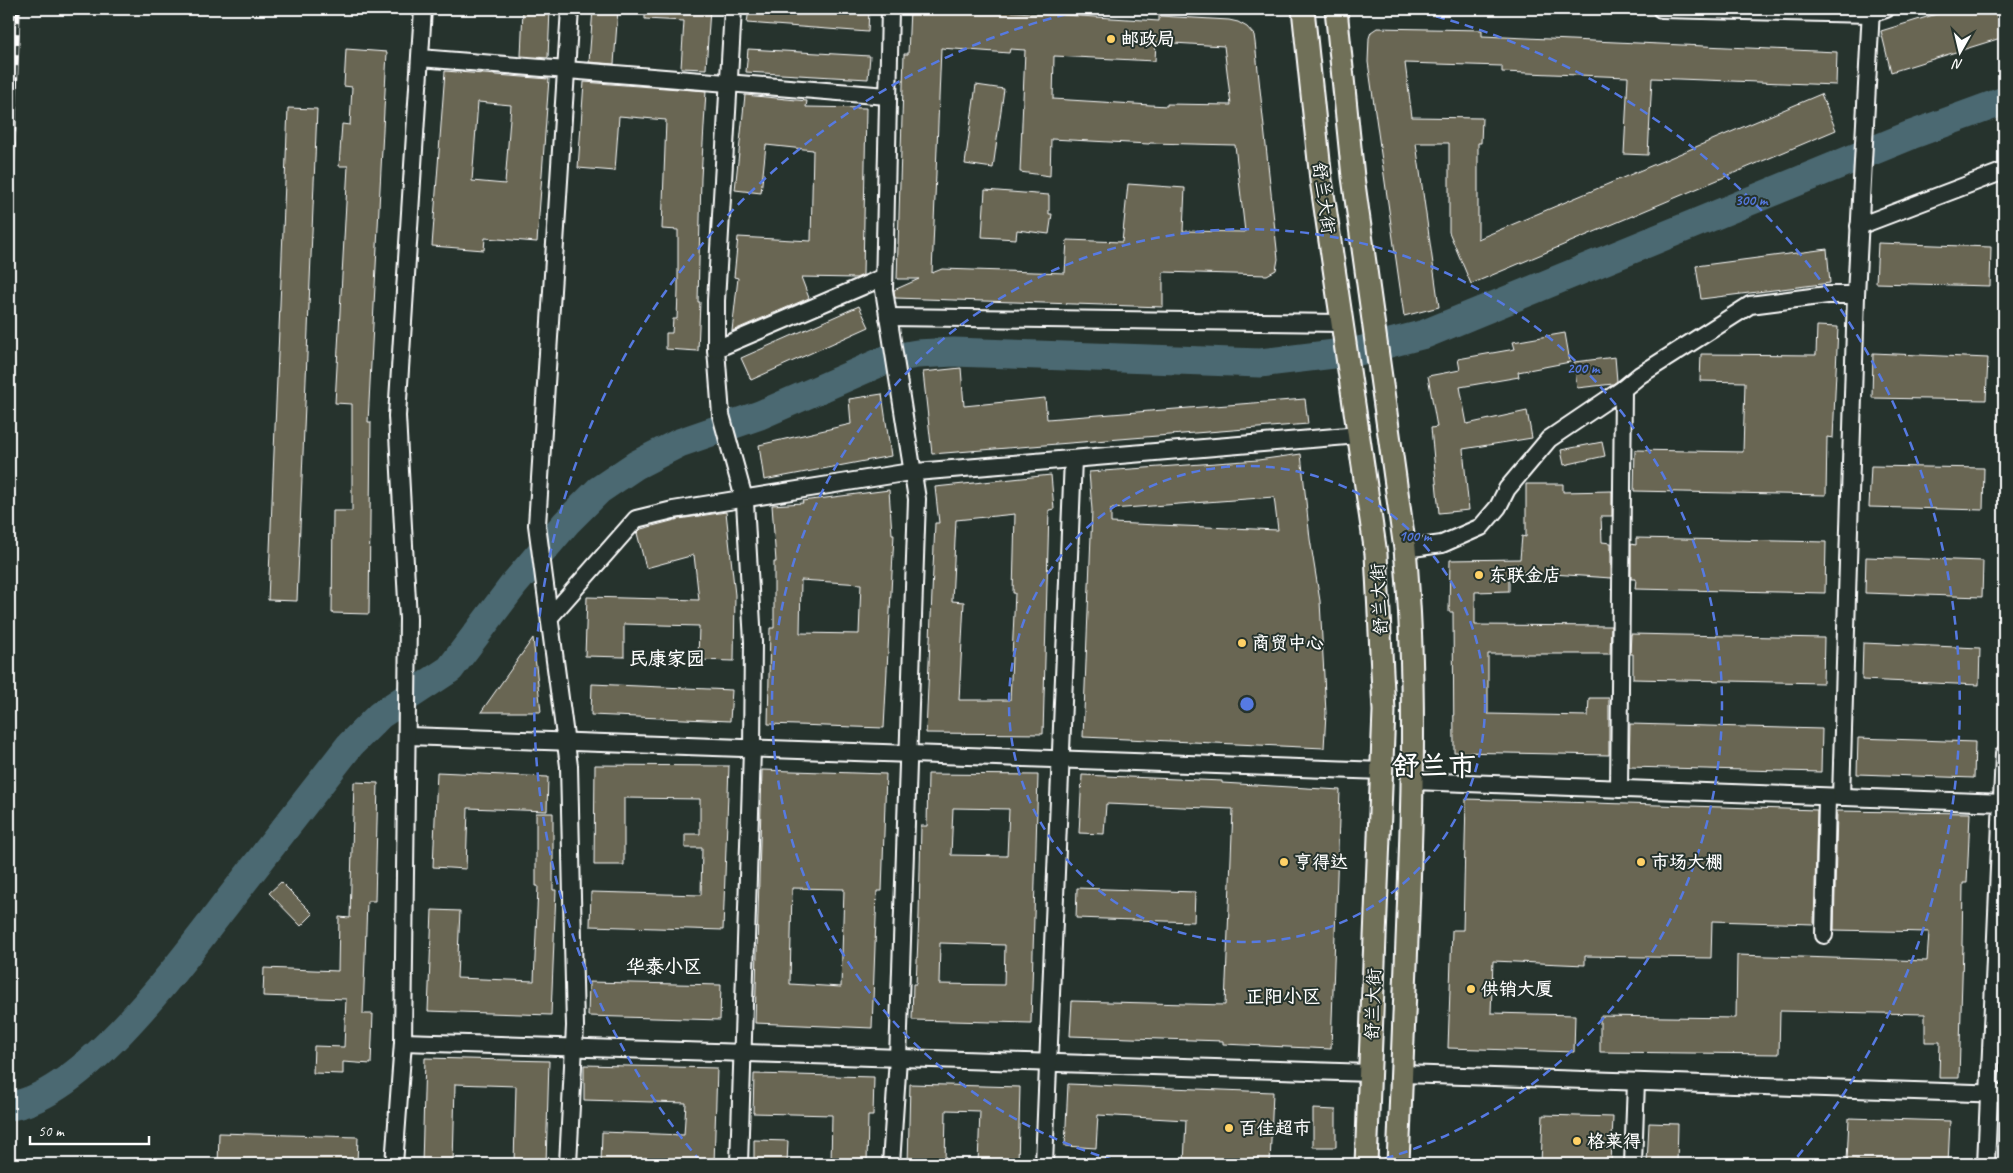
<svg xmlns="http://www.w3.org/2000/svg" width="2013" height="1173" font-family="Caveat,'LXGW WenKai TC',sans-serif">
<rect width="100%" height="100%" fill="#26332d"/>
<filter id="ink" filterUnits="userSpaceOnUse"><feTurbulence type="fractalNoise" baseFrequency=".02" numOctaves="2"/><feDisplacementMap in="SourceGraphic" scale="10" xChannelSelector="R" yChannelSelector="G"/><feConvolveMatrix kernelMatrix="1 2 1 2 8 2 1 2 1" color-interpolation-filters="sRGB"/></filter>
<g filter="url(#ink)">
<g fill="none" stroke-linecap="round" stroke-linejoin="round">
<path stroke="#4c6972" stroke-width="29" d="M9,1106C86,1097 189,951 236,891C274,843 312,794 350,745L380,715L450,669L515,583L566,523L599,490L636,465L679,443L760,415L888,359L917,354L954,352L1260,363L1359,351L1425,334L1911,135L2004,101"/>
</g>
<g fill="#696652" stroke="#fff" fill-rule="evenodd">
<path d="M523,9H550L548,58L521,56Z"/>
<path d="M593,9H618L614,64L589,62Z"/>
<path d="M645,9H710L706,69L681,68L684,21L645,19Z"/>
<path d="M749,9H869L868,32L747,23Z"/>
<path d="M910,9H969L1159,21V16L1229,20L1238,22L1247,27L1254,35L1255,42L1278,259L1276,270L1267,275L1163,272V307L895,298L894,290L919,279H897L904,54H908ZM1156,42L1224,46L1231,105L1167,104V106L1053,99L1054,56L1155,61ZM941,48L1009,53L1010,49L1025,50L1020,172L1050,176L1051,139L1149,144L1150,143L1235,145L1245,232L1183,231L1185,188L1128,184L1122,242L1067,240L1065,273L942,269L932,273Z"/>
<path d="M1953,9H1998L2004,37L1891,72L1881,31Z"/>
<path d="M1377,28L1482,30V36L1837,52L1836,85L1652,78L1648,155L1624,154L1628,77L1502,72V66L1405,63L1412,117L1482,118L1481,143H1478V239L1821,94L1836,130L1471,284L1449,232V143H1416L1439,307L1404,316L1368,62L1369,38L1371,32Z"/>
<path d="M346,49L387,52L368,422H371L369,614L332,613L333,511H352V404L335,403L348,166H339L342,124L350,125L352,87L344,86Z"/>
<path d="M748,49L870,56L868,79L746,72Z"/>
<path d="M445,71L549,79L537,242L485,238L484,250L432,246ZM478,102L511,105L505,184L472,181Z"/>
<path d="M584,82L706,91L701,178L698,302H700L698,351L666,349V333H672L673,319H677L678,291V230L662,229L666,120L619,116L615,171L578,168Z"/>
<path d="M976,85L1004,89L993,168L965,164Z"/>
<path d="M745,95L807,101L806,107L866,108L863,275L856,278L801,277L809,298L732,331L738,278L734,277L738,237L811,241L813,150L766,145L761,193L735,190Z"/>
<path d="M288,108L317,109L297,601L268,600Z"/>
<path d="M985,190L1049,195V214H1052L1049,234L1017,230L1016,239L982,237Z"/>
<path d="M1878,243L1991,247L1990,286L1876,283Z"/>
<path d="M1827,249L1830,283L1701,299L1696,266Z"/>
<path d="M859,306L869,327L751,380L741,358Z"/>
<path d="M1817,326L1838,327L1833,438L1827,437L1826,495L1634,491L1635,450L1743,452L1745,382L1700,381L1701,354L1816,355Z"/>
<path d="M1565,333L1570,362L1518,372L1519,377L1460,387L1467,424L1527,411L1532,438L1463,449L1469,510L1439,513L1431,428L1437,427L1428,376L1460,370L1458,359L1515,349L1513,342Z"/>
<path d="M1873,353L1988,358L1986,400L1872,398Z"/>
<path d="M1615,357L1617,381L1613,384L1577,388L1574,362Z"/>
<path d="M961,368L964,406L1045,398L1047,419L1305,399L1308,424L932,454L923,372Z"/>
<path d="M882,394L891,456L764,480L759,445L851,424L849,399Z"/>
<path d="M1602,442L1605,456L1564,465L1561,450Z"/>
<path d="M1301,454L1310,539L1320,601L1326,713L1324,748L1083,737L1092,510L1089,472L1258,460ZM1274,497L1278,530L1111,523V509Z"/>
<path d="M1871,466L1984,468L1983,510L1869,507Z"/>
<path d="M1051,475L1054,509L1049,510L1043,734L926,733L935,523H939L935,487ZM1015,514L1013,593H1015L1010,700H959L964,602L952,601L956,520Z"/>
<path d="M1526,484H1563V492L1612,491V516H1601L1602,542L1611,543V578L1509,571V591L1475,592V625L1611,626L1610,654H1488V714L1588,716L1589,698H1609V755L1454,752L1453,612H1449L1450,560L1520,559L1522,536L1526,537Z"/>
<path d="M889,490L892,534H894L884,728L768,724L770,628H774V562H776L772,505L803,503L802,501ZM801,580L861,584L859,634L800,633Z"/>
<path d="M726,512L735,595L734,661L698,660L699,626L624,624V657L585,656L587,597L699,600L694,555L646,568L637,533L641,529L679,519Z"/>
<path d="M1636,538L1826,542L1825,593L1635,589L1636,579H1631V544L1636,545Z"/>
<path d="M1866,557L1983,561L1982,597L1865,593Z"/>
<path d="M1631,634L1824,638L1823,683L1633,679V654H1630Z"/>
<path d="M533,638L541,712H481Z"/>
<path d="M1863,643L1980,648L1979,685L1862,680Z"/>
<path d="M592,684L732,690L730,721L591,715Z"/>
<path d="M1630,724L1822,729L1821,772L1629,767Z"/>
<path d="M1858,738L1975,742L1974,778L1857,774Z"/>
<path d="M595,765L729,766L723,930L590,926L591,892L701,895L702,848H685V834H700V799L624,798V865H594Z"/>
<path d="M762,770L886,774L882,891H877L872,1028L755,1023ZM792,888L844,889L841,987L790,984Z"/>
<path d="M437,772L548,777L547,811L468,808L466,869L433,867Z"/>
<path d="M928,774L1038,775L1031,1023L912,1020L913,984H916L919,915L921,826H927ZM953,808L1009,809L1007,856L951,855ZM940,943L1005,945L1004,985L939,984Z"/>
<path d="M1082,775L1222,781V783L1340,790L1331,1049L1223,1044V1041L1070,1036L1072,1001L1225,1005L1233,809L1106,804L1104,834L1079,833Z"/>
<path d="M354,782L378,783L375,901H367L363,1014H373L371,1064L343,1062V1074L313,1073L314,1046L344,1047L346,999L263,996L264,968L338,971L339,917L350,918Z"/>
<path d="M1466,799L1817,810L1814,924L1712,921L1711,958L1585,956V965L1493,961L1491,1013L1575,1015L1574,1052L1448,1048L1452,930H1463Z"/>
<path d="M1837,811L1970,813L1967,883H1963L1962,946H1963L1959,1078H1939L1940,1042H1925V1014L1780,1011L1779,1054L1600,1052V1016L1736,1018L1737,955L1927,961L1929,932L1834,930Z"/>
<path d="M536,813H553V890H556L551,1015L428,1011L432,910L460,911L457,978L534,981L538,886H536Z"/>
<path d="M281,882L313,914L301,926L269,893Z"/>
<path d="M1077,888L1195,892L1194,922L1076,918Z"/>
<path d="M589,982L721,985L720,1020L588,1016Z"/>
<path d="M425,1058L549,1061L546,1164H514L516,1086L455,1084L453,1164H422Z"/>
<path d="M584,1065L717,1068L714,1164H601L602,1132L684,1135L686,1103L584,1100Z"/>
<path d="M754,1074L874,1077L873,1116H868L867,1164H831L832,1115L753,1113Z"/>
<path d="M910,1084L1020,1087L1018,1164H978L980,1111L946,1110L945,1164H908Z"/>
<path d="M1068,1084L1273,1092L1270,1164H1184L1186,1120L1098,1115L1096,1148L1065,1146Z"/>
<path d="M1313,1109L1336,1110V1147H1313Z"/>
<path d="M1543,1115L1613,1117L1611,1164H1541Z"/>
<path d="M1849,1118L1950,1121L1948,1164L1847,1161Z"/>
<path d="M1649,1123L1678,1124L1677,1164H1647Z"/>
<path d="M219,1133L358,1137L357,1164L236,1162V1164H218Z"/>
<path d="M754,1140L788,1141L787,1164H754Z"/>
</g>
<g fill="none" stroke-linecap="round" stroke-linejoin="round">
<g stroke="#fff" stroke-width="20">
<g id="minor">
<path d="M733,9L716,301V349L721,415L745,502L753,642L752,749L739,1164"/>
<path d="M890,9L884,290L917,499L898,1058L891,1164"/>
<path d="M1661,9L1871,14L1886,9"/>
<path d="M420,58L887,96"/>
<path d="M1859,226L2004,171"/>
<path d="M888,317L1342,323"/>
<path d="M716,349L884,277"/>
<path d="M1405,549L1442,544L1481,527L1498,507L1507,489L1549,439L1623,389L1640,375L1750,305L1827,295H1856"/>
<path d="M550,617L636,519L673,510L904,473L1359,435"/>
<path d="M408,736L1383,771"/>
<path d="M1413,781L2004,803"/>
<path d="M1619,789L1623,389"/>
<path d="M1841,797L1856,295L1871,9"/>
<path d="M1824,935L1827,797"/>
<path d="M403,1042L1370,1073"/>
<path d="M1402,1074L2004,1094"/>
<path d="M394,1164L403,1042L408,619L397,416L423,9"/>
<path d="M568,1164L575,1026L569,766L537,525L570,9"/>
<path d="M1044,1164L1073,459"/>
<path d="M1633,1164L1636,1082"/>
<path d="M1986,1164L2004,754"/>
</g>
</g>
<g stroke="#fff" stroke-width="25">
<g id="major">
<path d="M1303,9L1321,180L1376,554L1384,711L1366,1164"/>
<path d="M1336,9L1353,177L1405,549C1416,671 1413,793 1408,915C1405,998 1402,1081 1398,1164"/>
</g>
</g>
<use href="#minor" stroke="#26332d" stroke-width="16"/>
<use href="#major" stroke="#706f59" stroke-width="21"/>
<g stroke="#fff" stroke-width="5.5">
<path id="rail" d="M9,253L18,9"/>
</g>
<use href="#rail" stroke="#26332d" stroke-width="4" stroke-dasharray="11" stroke-linecap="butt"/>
</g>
</g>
<g fill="none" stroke="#567ae2" stroke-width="2.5" stroke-dasharray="9 6">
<circle cx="1247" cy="704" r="238"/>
<path d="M1128 1164A475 475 0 1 1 1366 1164"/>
<path d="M701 1162A713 713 0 0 1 1087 9M1407 9A713 713 0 0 1 1793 1162"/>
</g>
<g fill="#ffd166" stroke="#26332d" stroke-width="2">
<circle cx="1111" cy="39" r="5"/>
<circle cx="1479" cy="575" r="5"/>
<circle cx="1242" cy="643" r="5"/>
<circle cx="1284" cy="862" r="5"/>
<circle cx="1641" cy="862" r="5"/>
<circle cx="1471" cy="989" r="5"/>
<circle cx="1229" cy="1128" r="5"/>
<circle cx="1577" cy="1141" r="5"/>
</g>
<g text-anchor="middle" stroke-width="4" stroke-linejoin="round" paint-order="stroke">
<g font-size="18" font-weight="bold" fill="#fff" stroke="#26332d" text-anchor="start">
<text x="1121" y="45">邮政局</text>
<text x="1489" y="581">东联金店</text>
<text x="1252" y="649">商贸中心</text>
<text x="1294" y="868">亨得达</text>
<text x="1651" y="868">市场大棚</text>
<text x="1481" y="995">供销大厦</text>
<text x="1239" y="1134">百佳超市</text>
<text x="1587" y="1147">格莱得</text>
</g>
<g font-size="18" fill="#fff" stroke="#26332d">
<text transform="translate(1324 198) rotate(82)" y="6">舒兰大街</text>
<text transform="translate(1379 599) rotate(-93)" y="6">舒兰大街</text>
<text transform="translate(1373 1004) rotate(-88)" y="6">舒兰大街</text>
</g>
<g font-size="19" font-weight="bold" fill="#fff" stroke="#26332d">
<text x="667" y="665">民康家园</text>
<text x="664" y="973">华泰小区</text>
<text x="1283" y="1003">正阳小区</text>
</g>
<g font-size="28" font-weight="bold" fill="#fff" stroke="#26332d">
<text x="1434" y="775">舒兰市</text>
</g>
</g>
<circle cx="1247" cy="704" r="8" fill="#567ae2" stroke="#26332d" stroke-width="2.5"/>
<g font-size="15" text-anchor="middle" font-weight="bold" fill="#567ae2" stroke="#26332d" stroke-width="4" stroke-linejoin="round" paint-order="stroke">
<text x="1751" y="205">300 m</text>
<text x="1583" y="373">200 m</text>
<text x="1415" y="541">100 m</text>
</g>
<rect width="2013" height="1173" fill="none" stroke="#26332d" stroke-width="30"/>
<rect x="15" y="15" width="1983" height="1143" fill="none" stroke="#fff" stroke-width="2" filter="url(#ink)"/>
<g transform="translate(1960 52) rotate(188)" stroke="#26332d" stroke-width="4" paint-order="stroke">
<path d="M0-4L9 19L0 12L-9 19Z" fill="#ffffff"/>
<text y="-8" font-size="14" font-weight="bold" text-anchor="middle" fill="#ffffff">N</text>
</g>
<path d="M30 1136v8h119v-8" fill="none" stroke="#ffffff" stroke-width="2.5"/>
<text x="38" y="1136" font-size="15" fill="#ffffff" stroke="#26332d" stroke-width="4" paint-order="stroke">50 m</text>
</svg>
